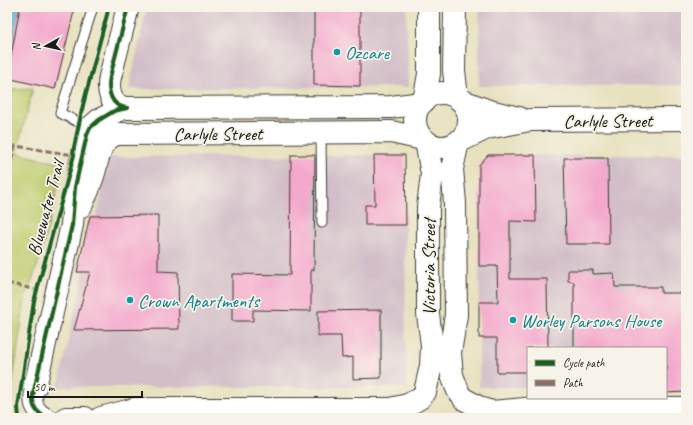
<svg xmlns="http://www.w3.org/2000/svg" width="693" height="425" font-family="Caveat,sans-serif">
<rect width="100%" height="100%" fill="#f7f3e8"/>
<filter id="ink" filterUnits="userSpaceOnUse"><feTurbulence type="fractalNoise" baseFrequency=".025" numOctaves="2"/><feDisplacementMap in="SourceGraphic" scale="8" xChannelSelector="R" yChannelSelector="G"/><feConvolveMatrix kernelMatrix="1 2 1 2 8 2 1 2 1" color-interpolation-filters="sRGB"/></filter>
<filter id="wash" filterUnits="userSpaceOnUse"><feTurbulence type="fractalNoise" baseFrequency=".012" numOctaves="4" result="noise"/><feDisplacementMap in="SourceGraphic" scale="16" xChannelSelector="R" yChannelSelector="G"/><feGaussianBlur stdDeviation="0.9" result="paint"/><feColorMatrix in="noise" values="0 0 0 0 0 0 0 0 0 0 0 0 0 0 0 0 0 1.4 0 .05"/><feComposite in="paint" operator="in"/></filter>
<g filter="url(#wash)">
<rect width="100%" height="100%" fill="#e8e1be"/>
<g fill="#d2bdc8">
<path d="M147,7H406L409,87L129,89Z"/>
<path d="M479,7H686V85L479,86Z"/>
<path d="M405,155L406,387H58L110,157Z"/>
<path d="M488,155H686V386L666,348H528V387H479V165Z"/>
</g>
<path fill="#c0cd6f" stroke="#6e7446" d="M33,88L16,153L63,164L42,252L25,299L10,399L9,415L11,418H7V110L13,89Z"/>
<path fill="#55afd3" stroke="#386678" d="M7,7H20L7,75Z"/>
<g id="blocks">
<g fill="#f4a9cc">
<path d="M20,7H75L55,89L7,78Z"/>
<path d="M314,7H360V86L314,85Z"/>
<path d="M291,155H315L314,270H311V311L253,310V321H232V274L290,275Z"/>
<path d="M374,155H405L406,225H365V205H375Z"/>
<path d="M488,155H535L536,222L510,221V279H547L548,348H528V372H497V338H479V302H498L497,266H479V165Z"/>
<path d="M564,158H608L609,244H566Z"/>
<path d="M158,215V271L178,272L179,329L74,330L90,272H77L90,216Z"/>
<path d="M568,270H593V274L614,273L615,287H661V293H686V392L666,393V348H574V282L568,281Z"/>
<path d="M381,310V378L353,379V357L342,358L341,336H318V311Z"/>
</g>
</g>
</g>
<g filter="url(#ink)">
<use href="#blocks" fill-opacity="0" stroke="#3b3a34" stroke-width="1"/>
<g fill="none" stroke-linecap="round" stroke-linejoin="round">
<g stroke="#3b3a34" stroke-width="11">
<g id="service">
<path d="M90,128L60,113L93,7"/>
<path d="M321,133L322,223"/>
</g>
</g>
<g stroke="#3b3a34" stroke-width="20">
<path id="minor" d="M35,387C31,402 33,411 48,418"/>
</g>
<g stroke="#3b3a34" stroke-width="24">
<g id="tertiary">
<path d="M455,7L454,70L457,98"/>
<circle cx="442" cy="120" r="27"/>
<path d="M460,100L489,111L519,118"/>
<path d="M424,101L429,74V7"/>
<path d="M127,108C111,107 107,91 110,77L128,7"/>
<path d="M460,141L487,128L530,120L686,119"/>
<path d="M81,206C86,196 90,186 93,176C99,159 98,140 117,134L391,132L423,139"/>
<path d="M35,387L72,225L75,187L87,135L90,128L99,120L123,108L391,107L422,103"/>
<path d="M458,391L452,375L450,353L456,315L455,203L452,169L458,142"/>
<path d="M425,392L431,366L432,345L428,314V207L432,174L426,141"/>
<path d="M464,399L482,409L492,412L545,407L686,408"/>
<path d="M66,418H85"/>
<path d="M101,418L135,409H390L408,405L420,398"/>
</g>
</g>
<use href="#service" stroke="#fff" stroke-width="9"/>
<use href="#minor" stroke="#fff" stroke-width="18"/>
<use href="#tertiary" stroke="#fff" stroke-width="22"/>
<g stroke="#8d6e63" stroke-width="3" stroke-dasharray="6 3" stroke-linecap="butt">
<path d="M7,177L15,146L74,155"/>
<path d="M7,283L37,290"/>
</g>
<g stroke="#f7f3e8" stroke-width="6">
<g id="cycleway">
<path d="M127,108C111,107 107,91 110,77L128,7"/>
<path d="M19,418L18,407L34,301L74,155L73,152L83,105L109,7"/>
<path d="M48,418C36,413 32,407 33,395L72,225L75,187L87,135L90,128L99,120L114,111L127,108"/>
</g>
</g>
<use href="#cycleway" stroke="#1b5e20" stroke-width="4"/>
</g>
</g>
<g fill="#0f9aa8" stroke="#f7f3e8" stroke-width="1.5">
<circle cx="337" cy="52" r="4"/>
<circle cx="130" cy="300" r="4"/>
<circle cx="513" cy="320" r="4"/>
</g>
<g text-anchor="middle" stroke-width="3.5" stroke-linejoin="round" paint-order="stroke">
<g font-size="19" fill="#0d838f" stroke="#f7f3e8" text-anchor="start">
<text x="345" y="59">Ozcare</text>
<text x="138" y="307">Crown Apartments</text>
<text x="521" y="327">Worley Parsons House</text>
</g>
<g font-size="19" fill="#1c1c1c" stroke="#f7f3e8">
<text x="608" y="127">Carlyle Street</text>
<text x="218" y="140">Carlyle Street</text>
<text transform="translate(45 208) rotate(-75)" y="7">Bluewater Trail</text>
<text transform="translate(428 267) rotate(-90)" y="7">Victoria Street</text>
</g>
</g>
<rect width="693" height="425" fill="none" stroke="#f7f3e8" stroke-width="24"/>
<rect x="527" y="347" width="140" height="52" fill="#f7f3e8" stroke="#9f9d96"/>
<rect x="535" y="360" width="20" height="6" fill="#1b5e20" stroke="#9f9d96"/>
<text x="563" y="367" font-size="12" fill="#1c1c1c">Cycle path</text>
<rect x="535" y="380" width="20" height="6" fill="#8d6e63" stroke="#9f9d96"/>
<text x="563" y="387" font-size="12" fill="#1c1c1c">Path</text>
<g transform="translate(46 46) rotate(262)" stroke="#f7f3e8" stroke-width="3" paint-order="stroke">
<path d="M0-3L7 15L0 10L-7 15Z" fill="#1c1c1c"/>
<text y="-6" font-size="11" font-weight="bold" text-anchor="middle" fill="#1c1c1c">N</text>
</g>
<path d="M28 391v6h114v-6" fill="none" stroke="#1c1c1c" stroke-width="2"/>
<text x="34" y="391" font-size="12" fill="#1c1c1c" stroke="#f7f3e8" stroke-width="3" paint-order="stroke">50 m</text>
</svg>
